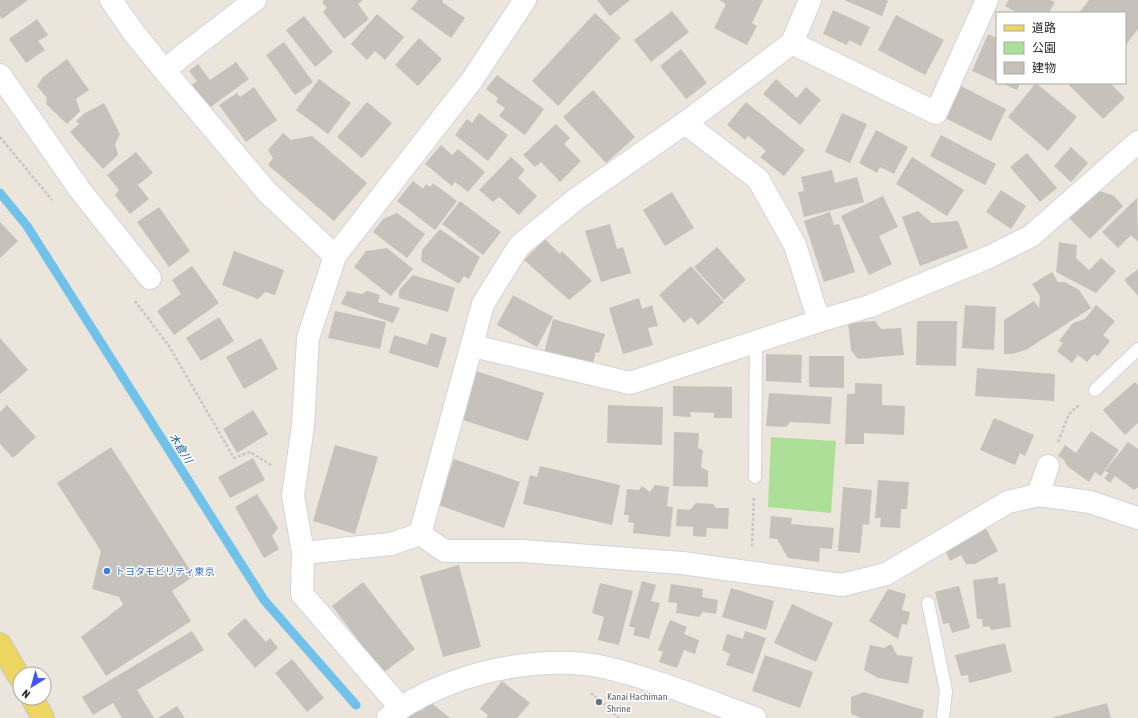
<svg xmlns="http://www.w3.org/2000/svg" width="1138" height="718" font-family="'Asap Condensed','Noto Sans JP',sans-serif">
<rect width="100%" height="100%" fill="#ebe5db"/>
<path fill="#ace099" d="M771,437L836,441L831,513L768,507Z"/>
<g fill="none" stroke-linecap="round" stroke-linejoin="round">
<path stroke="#71c2ea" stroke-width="9" d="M0,193L27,226L264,600L356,705"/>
</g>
<g fill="#c6c2bb">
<path d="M0,0H28L2,19L0,16Z"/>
<path d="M324,0H363L358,4L369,19L344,39L323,12L327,8L322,2Z"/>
<path d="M418,0H443L442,2L465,18L451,38L411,9Z"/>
<path d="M597,0H630L610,16Z"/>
<path d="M719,0H763L752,23L757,26L747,45L714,28L726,4Z"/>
<path d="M844,0H886L888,1L882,16Z"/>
<path d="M1009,0H1050L1055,2L1049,13H1018L1005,6Z"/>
<path d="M1089,0H1138V29L1125,46V13H1079Z"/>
<path d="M833,10L870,27L861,46L849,40L847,45L823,34Z"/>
<path d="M672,11L689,32L651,62L634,40Z"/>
<path d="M595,13L621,38L558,106L532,81Z"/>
<path d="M377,14L404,37L385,60L375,51L367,60L351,44Z"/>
<path d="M896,15L944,40L925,75L878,50Z"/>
<path d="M304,16L333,52L315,67L286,30Z"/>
<path d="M37,19L48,35L38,41L45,50L26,63L9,39Z"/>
<path d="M988,34L997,38V82L972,71Z"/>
<path d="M419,38L442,59L418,86L395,65Z"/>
<path d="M284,42L313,82L295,95L266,55Z"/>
<path d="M681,49L707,83L686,99L660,66Z"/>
<path d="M67,59L89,90L76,99L80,111L67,124L46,104L47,98L37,86L43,77Z"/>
<path d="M236,62L249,79L208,109L190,86L197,81L189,71L198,64L210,80Z"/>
<path d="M497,75L544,109L525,135L499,116L505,108L496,102L498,98L486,89Z"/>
<path d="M319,79L351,103L328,134L296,110Z"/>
<path d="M776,79L797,98L806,87L821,100L800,125L763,94Z"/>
<path d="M1001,83H1020L1017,90Z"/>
<path d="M1036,83L1077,117L1048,151L1008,117Z"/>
<path d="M1067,83H1110L1125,98L1103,119Z"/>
<path d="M961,86L1006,109L991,141L945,118Z"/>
<path d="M254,87L277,120L246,142L219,105L237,93L240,97Z"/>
<path d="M593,90L635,137L606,163L563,117Z"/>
<path d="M367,102L392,123L362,158L337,137Z"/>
<path d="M746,102L805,150L784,176L760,157L766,151L748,136L745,140L727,125Z"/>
<path d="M104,103L120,134L115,144L118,155L103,169L70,132L79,124L76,121L85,113Z"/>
<path d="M479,113L508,135L488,161L455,135L467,119L472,123Z"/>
<path d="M842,113L867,124L850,163L825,152Z"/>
<path d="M556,124L570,138L564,144L581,161L560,182L541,162L535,167L523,155Z"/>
<path d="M876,130L908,147L894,174L880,167L877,173L859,163Z"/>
<path d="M283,133L291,140L312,136L367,183L334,221L268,165L273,158L268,150Z"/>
<path d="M941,135L996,164L985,185L930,156Z"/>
<path d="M441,145L452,155L458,149L485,172L468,192L455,182L452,186L425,164Z"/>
<path d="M1071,147L1088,163L1071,182L1054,166Z"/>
<path d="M136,152L153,173L138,185L149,199L130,214L115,195L119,190L107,175Z"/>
<path d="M1027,153L1057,188L1040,202L1010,167Z"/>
<path d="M511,157L525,170L518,178L537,196L519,215L499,197L493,202L479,190Z"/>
<path d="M912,157L964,190L947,216L896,184Z"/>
<path d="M832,170L835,183L857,177L864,202L804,217L798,192L804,191L801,177Z"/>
<path d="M413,181L423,189L426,184L430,187L433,183L457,201L435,230L397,201Z"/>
<path d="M1001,190L1026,206L1011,229L986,212Z"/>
<path d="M1097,190L1114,196L1123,206L1090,239L1069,218Z"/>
<path d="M672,192L694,228L665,246L643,210Z"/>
<path d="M883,196L898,227L879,236L892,264L869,275L841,216Z"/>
<path d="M1137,198L1138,242L1131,235L1118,248L1102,232Z"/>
<path d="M460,201L501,232L483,255L442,224Z"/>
<path d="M159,207L190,251L169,267L137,222Z"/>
<path d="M918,211L932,223L958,221L968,248L920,266L902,217Z"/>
<path d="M830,212L834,225L839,224L855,272L824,282L804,221Z"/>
<path d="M397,213L425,234L407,258L373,232L383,219Z"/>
<path d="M0,222L18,241L0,258Z"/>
<path d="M610,224L617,249L623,247L631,273L601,282L585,231Z"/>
<path d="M440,229L480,257L469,279L464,276L459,284L421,261L422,250Z"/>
<path d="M545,239L560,254L562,251L592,281L569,300L524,260Z"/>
<path d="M1059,242L1077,245L1076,258L1089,270L1101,258L1116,271L1096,293L1056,272Z"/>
<path d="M717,247L746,280L724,300L694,267Z"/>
<path d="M387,248L413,269L391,296L354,267L366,251Z"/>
<path d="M234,251L284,270L275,295L265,292L258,299L222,285Z"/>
<path d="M192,266L219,303L174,335L157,311L181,294L172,280Z"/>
<path d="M691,266L724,302L698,325L691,317L684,323L659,295Z"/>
<path d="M1138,269V296L1124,280Z"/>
<path d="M1052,272L1058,282H1065L1079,290L1091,308L1026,350L1012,354H1004V320L1034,301L1039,308L1040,296L1032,284Z"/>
<path d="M413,275L455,288L448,312L399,298V290Z"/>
<path d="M347,291L362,294L367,291L380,295L378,302L400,308L393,323L341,304Z"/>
<path d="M513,295L553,317L537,347L497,325Z"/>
<path d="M639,298L642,309L652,305L658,326L648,328L653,345L623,354L609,308Z"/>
<path d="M965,305L996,307L994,350L962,348Z"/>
<path d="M1096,305L1115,321L1103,335L1110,341L1098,356L1094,354L1087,362L1078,355L1072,363L1057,351L1063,343L1059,341L1073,323L1085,319Z"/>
<path d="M335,311L386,322L380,349L328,338Z"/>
<path d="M219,317L234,341L201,361L186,338Z"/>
<path d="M553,319L605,334L599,353L596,352L592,366L544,352Z"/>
<path d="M875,321L881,329L901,328L904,355L858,359L851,350L848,323Z"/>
<path d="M917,321H957L956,366L916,365Z"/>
<path d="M431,333L447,338L438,368L389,353L394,335L427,345Z"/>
<path d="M0,338L28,370L0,394Z"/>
<path d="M261,338L278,369L244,389L226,357Z"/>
<path d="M766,354L802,355L801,383L766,381Z"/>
<path d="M809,356H844V388L809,387Z"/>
<path d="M977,368L1055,374L1054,401L975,396Z"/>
<path d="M476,371L544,393L528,441L460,419Z"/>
<path d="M1135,382L1138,385V423L1125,435L1103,410Z"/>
<path d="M855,383L882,384V405L905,406L904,435L864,433V444H845L847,394H855Z"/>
<path d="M673,386L732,387V418H714V413L690,412L691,417L673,416Z"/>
<path d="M769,393L832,397L830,424L790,422L786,427L766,426Z"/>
<path d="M7,405L36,437L13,458L0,444V412Z"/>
<path d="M608,405L663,407L662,445L607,443Z"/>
<path d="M253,410L268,434L237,453L223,429Z"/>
<path d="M994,418L1034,435L1025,456L1020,453L1015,465L980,450Z"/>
<path d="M1091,431L1119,450L1101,476L1095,472L1089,482L1067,466L1064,460L1058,456L1065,445L1076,453Z"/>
<path d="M674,432L699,433L698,448L703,450L701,467L708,471V487L673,486Z"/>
<path d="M1128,442L1138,449V487L1134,490L1115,476L1110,483L1104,478L1109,473L1105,471Z"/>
<path d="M335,445L378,457L355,534L313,521Z"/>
<path d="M111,447L194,576L172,591L191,621L106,676L81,637L123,605L119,597L92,589L101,551L57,483Z"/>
<path d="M253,458L265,480L230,498L218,477Z"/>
<path d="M454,459L520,482L504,528L438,505Z"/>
<path d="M540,466L620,485L612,525L523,504L530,475L537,477Z"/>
<path d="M878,480L909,482L907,509H901L900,528L880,527L881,518H875Z"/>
<path d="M655,485L669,487L667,506L673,507L670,537L633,533L634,523L628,522L629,515H624L627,489L639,490L642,486L650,492Z"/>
<path d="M843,487L872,490L869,525L863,524L860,553L838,551Z"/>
<path d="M257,494L278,528L272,536L279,549L264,558L235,507Z"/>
<path d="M696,503L713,504L716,508H729L728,529L707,528L706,537L693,536V527L676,526L677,509L690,510Z"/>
<path d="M771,516L792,518L791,524L834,528L832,549L820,548L819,562L788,558L777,539L769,538Z"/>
<path d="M985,527L998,551L975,564H966L961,555L950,561L945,550Z"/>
<path d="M459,565L481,647L443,657L420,576Z"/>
<path d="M998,577V584L1005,583L1011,627L991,630L989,626L983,627L982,619H977L973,580Z"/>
<path d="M642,581L656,585L651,601L660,603L649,639L633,635L635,628L629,626Z"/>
<path d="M363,582L415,649L383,673L332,606Z"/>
<path d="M600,583L633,591L619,645L598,640L604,617L592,613Z"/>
<path d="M671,584L703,589L702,597L718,600L716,614L703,612L699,617L676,613L677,603L668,602Z"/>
<path d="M959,586L970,628L952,633L949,623L943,624L935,592Z"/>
<path d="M731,588L774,601L766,630L722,617Z"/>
<path d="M888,589L906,594L902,610L910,612L907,625L902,624L898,639L869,621Z"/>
<path d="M792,604L833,623L816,662L774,643Z"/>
<path d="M245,618L266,642L270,638L278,648L255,668L227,634Z"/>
<path d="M670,620L687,627L684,634L699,640L695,654L684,650L677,668L659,662L663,652L658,650Z"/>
<path d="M192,631L204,650L137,690L154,718H122L113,703L93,715L82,697Z"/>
<path d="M745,631L766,638L753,674L726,665L730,654L722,650L727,634L743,639Z"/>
<path d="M1005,643L1012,672L969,683L968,675L961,676L955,655Z"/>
<path d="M891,644L897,655L913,657L908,684L878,678L864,670L870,645L884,648Z"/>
<path d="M765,655L813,672L800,708L752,691Z"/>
<path d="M292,659L324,698L307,712L275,673Z"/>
<path d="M502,681L530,703L517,718H486L488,715L480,709Z"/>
<path d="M864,692L924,710L922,718H861L851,714V697Z"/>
<path d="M430,702L450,718H408L412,713L423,710Z"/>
<path d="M1107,703L1111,718H1051Z"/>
<path d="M177,706L185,718H158Z"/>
</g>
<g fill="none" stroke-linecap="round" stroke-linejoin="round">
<g stroke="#d1d3e2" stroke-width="14">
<g id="service">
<path d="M1095,390L1138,349"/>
<path d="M755,477L756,342"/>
<path d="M928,603L946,691L943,718"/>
</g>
</g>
<g stroke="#d1d3e2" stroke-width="24">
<g id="minor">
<path d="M111,0L134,33L164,70L267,192L335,256"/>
<path d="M792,43L936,113L987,0"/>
<path d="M164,70L255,0"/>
<path d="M0,75L80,190L150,278"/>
<path d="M685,123L758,179L795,245L819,321"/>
<path d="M473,346L630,383L819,321L870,306L989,257L1031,236L1138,142"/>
<path d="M1038,495L1048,466"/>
<path d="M420,534L445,551H523L682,563L842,585L886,574L1008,502L1038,495L1090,502L1138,518"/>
<path d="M303,553L391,544L420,534L483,304L519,246L576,199L685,123L792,43L810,0"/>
<path d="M400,707L302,594L303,553L293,495L303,426L308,338L335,256L472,80L525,0"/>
</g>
</g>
<g stroke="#d1d3e2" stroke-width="24">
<path id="tertiary" d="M388,718C406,702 428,692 451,683C495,666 556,657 603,667C655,679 705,700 755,718"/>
</g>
<g stroke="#c7c7c7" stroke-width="24">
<g id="primary">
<path d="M0,644L20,678"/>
<path d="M32,698L43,718"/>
</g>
</g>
<g stroke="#c7c7c7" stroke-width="2.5" stroke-dasharray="3 2" stroke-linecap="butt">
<path d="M0,137L52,200"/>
<path d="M135,301L169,346L234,458L250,452L271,465"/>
<path d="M1058,442L1069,414L1080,404"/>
<path d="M752,546L754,497"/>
<path d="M591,693L619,718"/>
</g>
<use href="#service" stroke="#fff" stroke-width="12"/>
<use href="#minor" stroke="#fff" stroke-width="22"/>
<use href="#tertiary" stroke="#fff" stroke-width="22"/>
<use href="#primary" stroke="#ecd560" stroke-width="22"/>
</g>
<circle fill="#3f7fe0" stroke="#fff" stroke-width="1.5" cx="107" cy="571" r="4"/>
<circle fill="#6b7280" stroke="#fff" stroke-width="1.5" cx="599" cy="702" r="4"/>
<g text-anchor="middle" stroke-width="3" stroke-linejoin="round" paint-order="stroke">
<g font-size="10" fill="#366cbe" stroke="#fff" text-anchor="start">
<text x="115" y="575">トヨタモビリティ東京</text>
</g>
<g font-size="10" fill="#5b616d" stroke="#fff" text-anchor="start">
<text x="607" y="700">Kanai Hachiman<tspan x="607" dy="12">Shrine</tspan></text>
</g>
<g font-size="11" font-style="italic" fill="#125e95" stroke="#fff">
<text transform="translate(181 448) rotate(58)" y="4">木倉川</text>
</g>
</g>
<rect x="996" y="12" width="130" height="72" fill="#ffffff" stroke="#a9a9a9"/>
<rect x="1004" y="25" width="20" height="6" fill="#ecd560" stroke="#a9a9a9"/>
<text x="1032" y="32" font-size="12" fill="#292929">道路</text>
<rect x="1004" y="42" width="20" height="12" fill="#ace099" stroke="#a9a9a9"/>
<text x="1032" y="52" font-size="12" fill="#292929">公園</text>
<rect x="1004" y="62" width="20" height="12" fill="#c6c2bb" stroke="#a9a9a9"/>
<text x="1032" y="72" font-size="12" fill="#292929">建物</text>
<g transform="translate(32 686) rotate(217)"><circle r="19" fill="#ffffff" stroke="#a9a9a9"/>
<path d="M0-3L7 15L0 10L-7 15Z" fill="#4055f4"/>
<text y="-6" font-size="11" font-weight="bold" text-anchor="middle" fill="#292929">N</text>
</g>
</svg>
